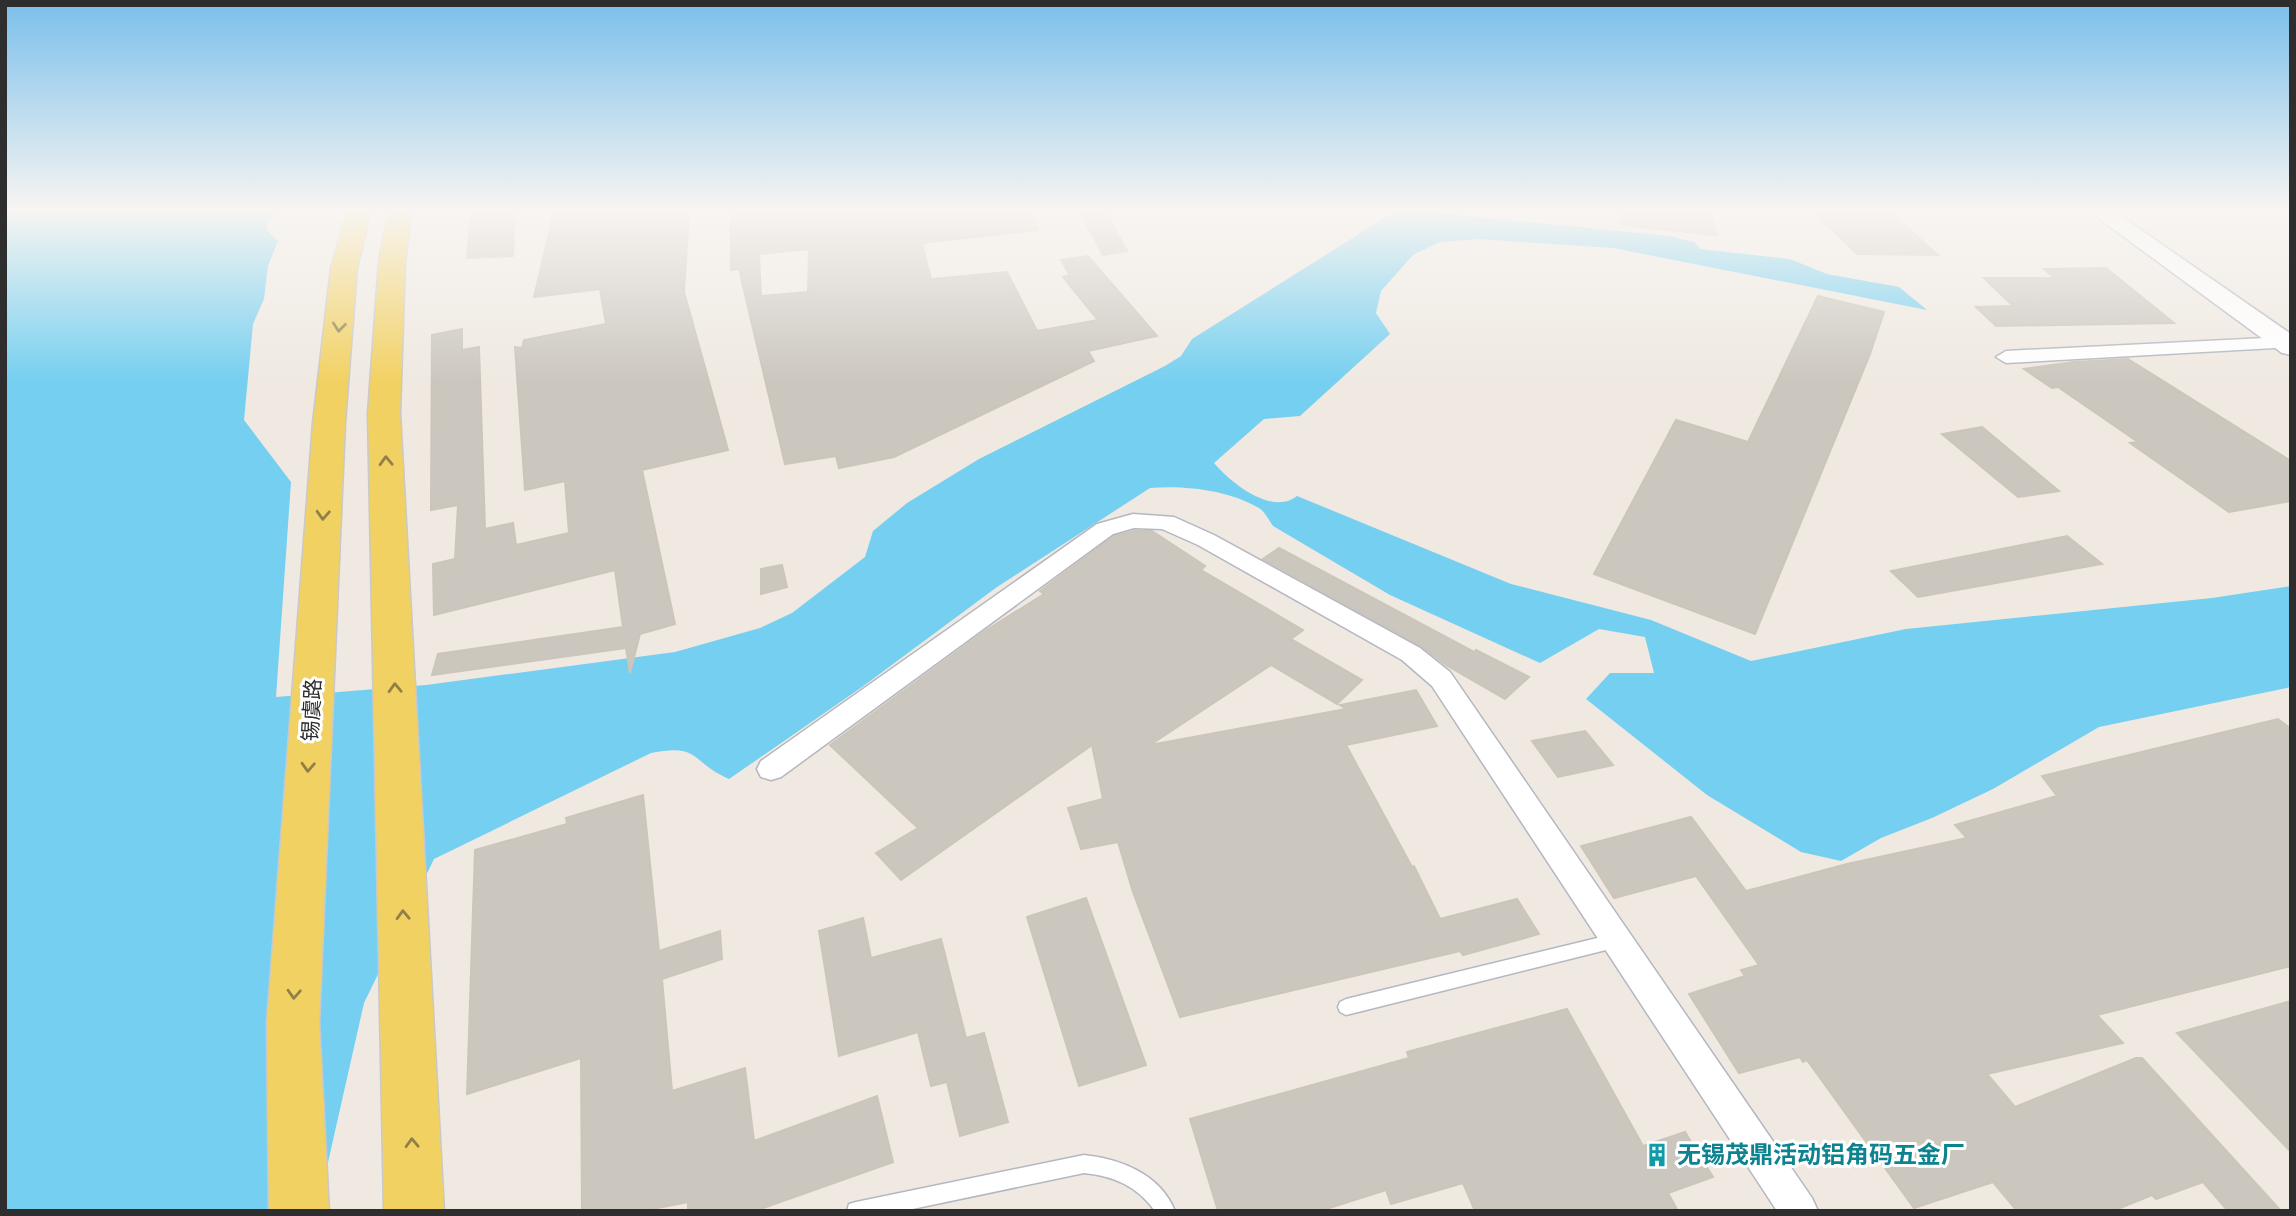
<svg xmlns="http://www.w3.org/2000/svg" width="2296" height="1216" font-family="'Asap Condensed','Noto Sans SC',sans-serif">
<rect width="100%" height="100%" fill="#efe9e1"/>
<path fill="#75cff0" d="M5,212H277L267,222L266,229L278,241L268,266L264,299L253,324L244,420L291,482L276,697L426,685L675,652L760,628L792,613L865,557L873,531L907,503L979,459L1165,366L1181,356L1192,339L1394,212H1428L1669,236L1694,242L1700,249L1790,259L1827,274L1899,287L1927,310L1613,248L1479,239L1439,242L1413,255L1381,291L1376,313L1390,334L1300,416L1264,419L1214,463C1231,483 1272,516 1297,496L1511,584L1651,620L1751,661L1906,629L2212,598L2291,586V687L2099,727L1993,789L1932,818L1881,838L1841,861L1801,852L1707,795L1586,699L1610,673H1654L1645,637L1599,629L1540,663L1390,595L1273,526C1269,520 1265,512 1259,508C1229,490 1184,485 1150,488L997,587L862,687L729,779C690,762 701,743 651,753L434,859L364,1003L317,1211H5Z"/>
<g fill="#cbc7bf" stroke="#cbc5ba" stroke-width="2" fill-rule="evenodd">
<path d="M471,212H515L513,256L467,258Z"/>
<path d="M554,212H689L684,292L728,450L642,470L675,624L640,634L630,673L626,648L432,675L438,654L623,627L615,570L434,615L433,564L455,559L458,505L431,510L432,335L462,329V350L479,347L485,529L513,523L516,545L569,533L565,481L525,490L515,347L522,348L524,340L606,324L600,289L534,297Z"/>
<path d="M731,212H1030L1038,230L922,243L931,279L1007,272L1037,331L1098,320L1063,277L1070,275L1061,260L1088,256L1157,336L1088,351L1094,361L894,457L839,468L836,456L785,464L739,269L731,270ZM809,249L808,292L761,296L759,254Z"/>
<path d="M1080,212H1105L1127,251L1103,255Z"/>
<path d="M1622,212H1711L1716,235L1622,225Z"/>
<path d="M1814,212H1890L1938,255L1857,254Z"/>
<path d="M2106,268L2174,323L1996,326L1976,307L2013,306L1984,278H2054L2044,269Z"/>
<path d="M1818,296L1884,312L1870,354L1755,634L1594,574L1676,420L1748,442Z"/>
<path d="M2128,359L2291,461V501L2229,512L2130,443L2138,442L2058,387L2052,388L2024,369L2074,362Z"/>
<path d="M1982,427L2059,491L2018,497L1942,434Z"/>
<path d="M1134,531H1152L1205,566L1201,570L1303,630L1291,639L1362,680L1337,704L1271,665L1150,745L1346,709L1340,705L1416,690L1437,726L1346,745L1412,867L1414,866L1440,919L1517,899L1539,934L1463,955L1460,951L1180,1017L1133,892L1118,842L1081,849L1068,808L1103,799L1092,745L901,880L876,853L918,828L830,745L985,631L1044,594L1040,591L1114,536Z"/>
<path d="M2067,536L2102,564L1918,597L1891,571Z"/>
<path d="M1279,548L1474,652L1476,650L1529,677L1505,699L1446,665L1421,646L1263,559Z"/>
<path d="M782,565L787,587L761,594V569Z"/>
<path d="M2278,719L2291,729V966L2097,1015L2123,1043L1987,1074L2015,1107L2136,1058H2142L2281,1211H2228L2203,1182L2156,1199L2152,1195L2113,1211H2017L1993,1182L1914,1208L1807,1060L1803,1062L1800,1057L1739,1073L1689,994L1745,976L1741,970L1759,965L1696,876L1614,898L1581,846L1691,817L1746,891L1847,864L1967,838L1955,825L2057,796L2042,776Z"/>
<path d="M1585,731L1613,765L1558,777L1532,741Z"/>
<path d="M643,795L659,951L720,931L722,959L662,979L672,1091L745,1068L754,1141L877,1096L893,1162L755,1211H688V1202L643,1211H582L581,1058L467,1094L475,850L567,824L566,818Z"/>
<path d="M1086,898L1146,1065L1079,1086L1027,917Z"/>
<path d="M863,918L871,958L941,939L966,1038L984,1033L1008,1122L960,1136L947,1082L931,1086L918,1032L839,1056L819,931Z"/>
<path d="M2291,1001V1152L2177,1033Z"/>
<path d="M1567,1009L1643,1146L1685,1132L1713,1177L1668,1193L1678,1211H1475L1463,1183L1391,1204L1386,1190L1320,1211H1218L1190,1119L1409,1058L1407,1052Z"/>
</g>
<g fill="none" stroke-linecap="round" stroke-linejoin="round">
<g stroke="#b4b7c1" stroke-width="3">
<g id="service">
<path d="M1618,933L1624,935L1626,940L1624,945L1618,947L1346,1015L1340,1012L1338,1007L1340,1002L1346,999Z"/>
<path d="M1084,1155C1121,1159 1160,1174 1175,1211H1155C1137,1186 1114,1176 1084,1173L903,1211H847L849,1204L856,1202Z"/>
</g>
</g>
<g stroke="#b4b7c1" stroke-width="3">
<g id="minor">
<path d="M2285,337L2291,339V347L2006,363L1996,357L2006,351Z"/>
<path d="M1133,514L1174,517L1214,535L1420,648L1450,672L1812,1198L1818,1211H1777L1432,686L1402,660L1198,545L1162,529L1134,528L1113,534L781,777L771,780L761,777L757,769L761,761L1097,524Z"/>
</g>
</g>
<g stroke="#b4b7c1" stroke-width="3">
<path id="secondary" d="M2090,212H2115L2291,334V355L2282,353Z"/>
</g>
<g stroke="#c9c9c9" stroke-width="3">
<g id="primary">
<path d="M347,212H371L357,268L345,423L319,1023L329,1211H269L267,1023L313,423L331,268Z"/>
<path d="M388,212H412L405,261L400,413L444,1211H384L368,413L379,261Z"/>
</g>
</g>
<use href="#service" fill="#fff" fill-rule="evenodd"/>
<use href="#minor" fill="#fff" fill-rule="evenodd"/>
<use href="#secondary" fill="#fff" fill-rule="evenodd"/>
<use href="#primary" fill="#f2d163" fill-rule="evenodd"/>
</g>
<defs><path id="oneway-chevron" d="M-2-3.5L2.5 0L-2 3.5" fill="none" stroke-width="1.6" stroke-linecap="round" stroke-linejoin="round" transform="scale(1.75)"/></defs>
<g stroke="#908048">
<use href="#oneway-chevron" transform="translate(339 327) rotate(96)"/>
<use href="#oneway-chevron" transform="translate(386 461) rotate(-92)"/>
<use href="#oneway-chevron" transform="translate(323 515) rotate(93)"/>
<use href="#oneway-chevron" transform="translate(395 688) rotate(-92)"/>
<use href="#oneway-chevron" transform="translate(308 767) rotate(93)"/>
<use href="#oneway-chevron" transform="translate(403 915) rotate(-92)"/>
<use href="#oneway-chevron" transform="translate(294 994) rotate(93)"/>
<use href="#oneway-chevron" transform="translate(412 1143) rotate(-92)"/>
</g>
<linearGradient id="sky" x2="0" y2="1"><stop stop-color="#7abfeb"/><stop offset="0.55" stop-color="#f8f5f2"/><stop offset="1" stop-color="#f8f5f2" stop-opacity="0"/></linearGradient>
<rect width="2296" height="382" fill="url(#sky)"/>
<defs>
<g id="building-bare" transform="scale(1.89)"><path d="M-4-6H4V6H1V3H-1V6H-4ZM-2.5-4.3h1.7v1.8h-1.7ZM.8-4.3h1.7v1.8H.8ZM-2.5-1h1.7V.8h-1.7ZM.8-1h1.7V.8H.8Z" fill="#0f9aa8" stroke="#fff" stroke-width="2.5" paint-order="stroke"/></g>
</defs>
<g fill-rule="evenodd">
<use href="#building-bare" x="1657" y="1155"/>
</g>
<g text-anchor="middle" stroke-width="6" stroke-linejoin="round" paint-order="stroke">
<g font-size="21" fill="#2e2e2e" stroke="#fff">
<text transform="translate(312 710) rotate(-87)" y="7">锡虞路</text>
</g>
<g font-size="24" font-weight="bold" fill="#0d838f" stroke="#fff" text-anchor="start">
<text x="1677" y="1163">无锡茂鼎活动铝角码五金厂</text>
</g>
</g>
<rect width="2296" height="1216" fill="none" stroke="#2e2e2e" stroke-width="14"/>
</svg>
